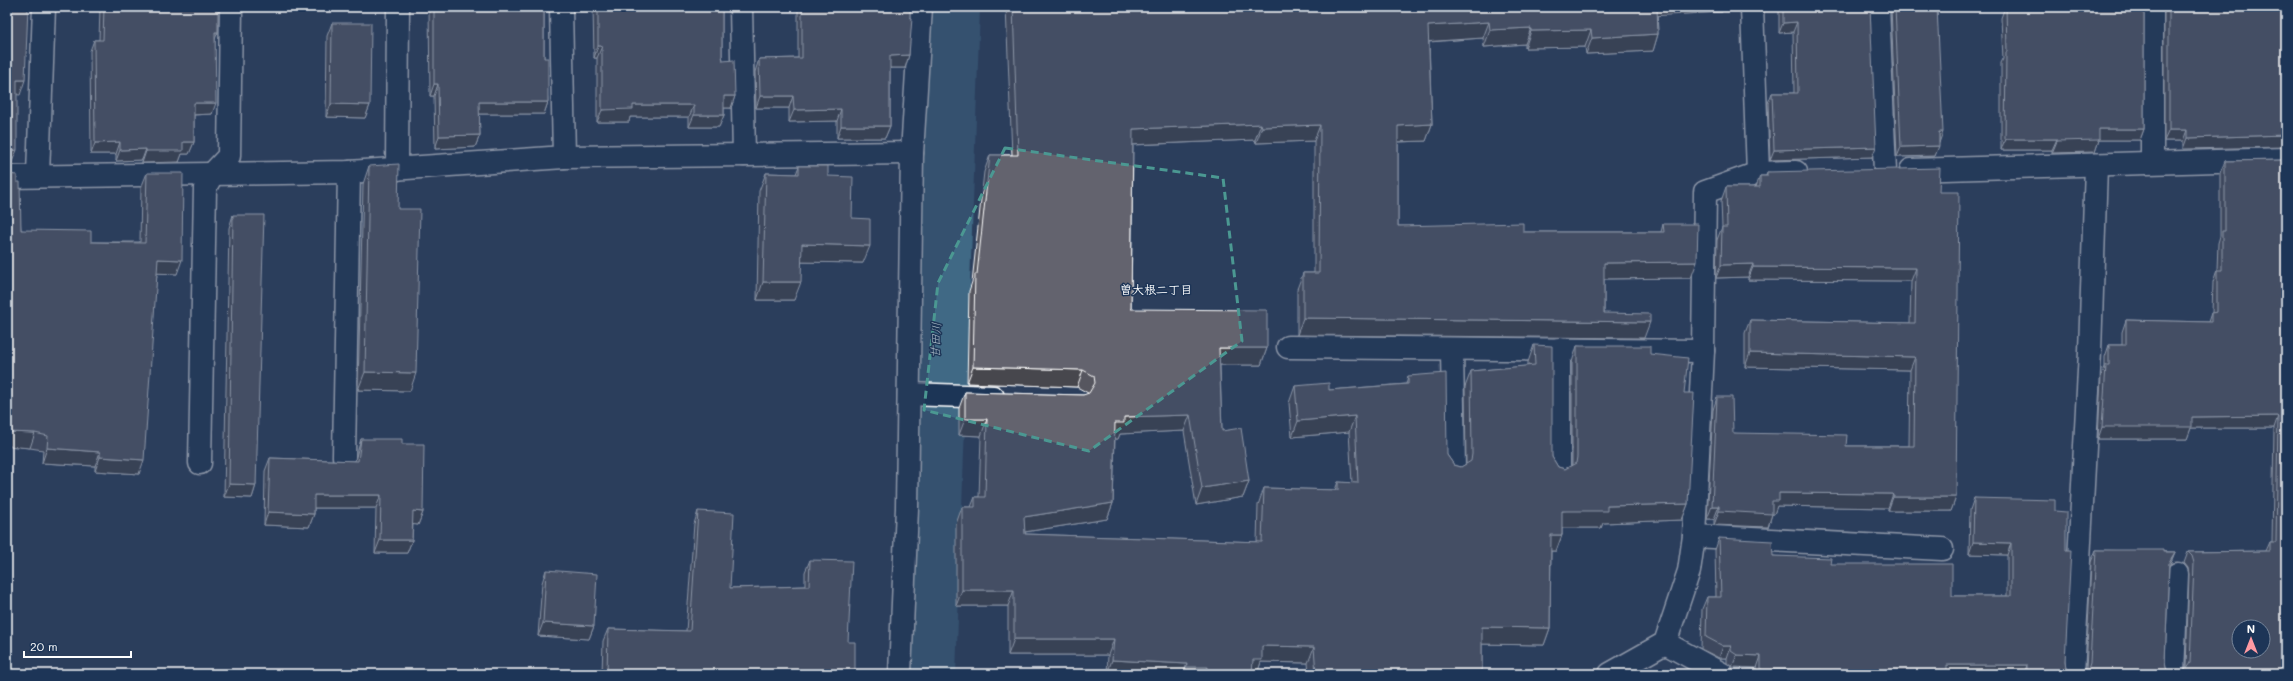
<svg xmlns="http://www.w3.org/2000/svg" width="2293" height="681" font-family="Mali,'Klee One',sans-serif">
<rect width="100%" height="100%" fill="#2b3e5c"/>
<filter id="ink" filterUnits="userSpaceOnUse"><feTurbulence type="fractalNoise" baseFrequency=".025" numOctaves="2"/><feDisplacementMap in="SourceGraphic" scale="8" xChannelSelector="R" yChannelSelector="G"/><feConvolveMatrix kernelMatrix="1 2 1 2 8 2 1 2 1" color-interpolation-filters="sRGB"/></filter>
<g filter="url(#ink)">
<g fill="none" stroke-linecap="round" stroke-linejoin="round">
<path stroke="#3f6985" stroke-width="64" d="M924,674L948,7"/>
<g stroke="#fff" stroke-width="25">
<g id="minor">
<path d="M561,7L564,157"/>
<path d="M741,7L744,155"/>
<path d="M1752,7L1758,173"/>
<path d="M1878,7L1885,171"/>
<path d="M2152,7V162"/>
<path d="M397,169L398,7"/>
<path d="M1911,170L2286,159"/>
<path d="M38,175L44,7"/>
<path d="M7,177L349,172L564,157L912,153"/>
<path d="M1288,347L1703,351"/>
<path d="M1452,349L1454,471"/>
<path d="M1559,349V473"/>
<path d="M909,394L993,397"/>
<path d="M344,457L349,172"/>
<path d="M200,463L205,188L213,173L229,156L231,7"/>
<path d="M1694,536L1942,549"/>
<path d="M1665,643L1722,674"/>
<path d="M900,674L907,508L912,153L921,7"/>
<path d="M1610,674L1665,643L1689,571L1694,536L1703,351L1705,192L1758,173L1796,172"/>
<path d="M2073,674L2090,352L2096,166"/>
<path d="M2173,674L2177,574"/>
</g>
</g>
<use href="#minor" stroke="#1d3557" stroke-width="22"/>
</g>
<g fill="#56565f" stroke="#fff">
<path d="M100,7H218L215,40L212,114L194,115V142L189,154H182L179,162L142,163V160L116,161V154H91L90,51L94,40H99Z"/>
<path d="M429,7H544V58L548,102L544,114H479L480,135L475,147L435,149L434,96H430Z"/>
<path d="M593,7H722V56L735,96L731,108H724V115L719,127H689V117H630L629,122H597V58H594Z"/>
<path d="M775,7H910L909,55L905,68H890V126L885,138H837V121L789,122V108H756L755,72L759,59L798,58V10H775Z"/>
<path d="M1006,7H1723L1722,12L1657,15L1658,34L1653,51L1586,54L1585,47L1525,48V44L1484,47L1483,38L1429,42L1432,124L1426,141L1398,142V226L1523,232H1661L1663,224L1691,278L1604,279V313L1644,338L1297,335V289L1303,273H1314V141L1256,143L1255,140L1133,145L1131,309L1267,348L1261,365H1220L1222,431L1249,481L1243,497L1196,505L1184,431L1120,434L1118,439H1115L1113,503L1107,519L1025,532V534L1257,542L1258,505L1264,488L1335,490L1338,482L1352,483L1349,432L1292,437L1289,403L1295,386L1329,390L1406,384L1408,376L1447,455L1454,465L1461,467L1466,464L1465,387L1471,371L1528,366V362L1534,345L1552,457L1558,467L1565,469L1572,465V362L1577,346L1650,354L1684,393L1688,504L1682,520L1603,523L1601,528H1562V535L1556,551H1551L1550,628L1544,645L1482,644V671L1481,674H1309L1308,663L1261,662L1257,674H1107L1108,655H1008V606H956V524L962,507H971L975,497H979L981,436L959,435V408L965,392L1083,395L1088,394V393L1077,387L967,383L969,291L972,282L984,172L990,155H1012Z"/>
<path d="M1779,7H1870L1872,157L1770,160L1768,103L1772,93H1794L1793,32L1779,33Z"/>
<path d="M1891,7H1937L1939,143L1935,156L1897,157Z"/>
<path d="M2005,7H2144V129L2140,140H2099L2095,152L2052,153V150H2001V63L2003,59L2001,18Z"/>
<path d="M2164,7H2286L2183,149V141H2164Z"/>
<path d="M332,23L370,105L365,118L326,117L327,36Z"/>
<path d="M2286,160V674L2183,673L2186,669L2189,574L2188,568L2184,563L2188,552L2266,551L2270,542H2272L2274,428H2191L2187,439H2098L2101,377L2105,367V357L2109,345H2122V332L2126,320L2208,322L2211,313H2212L2213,282L2217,270L2218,243L2220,236V173L2225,161Z"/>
<path d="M369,166L398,209L410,391L358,390L363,184Z"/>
<path d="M799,166L828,176L852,218L863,263L801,262L794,300H757L759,191L766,173L796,174Z"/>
<path d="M1767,172L1939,192L1956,497L1951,511H1888V508L1777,506L1774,514H1772L1768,527L1714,525V519H1707L1713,410L1717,397L1733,433L1846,446H1909L1910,370L1745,367V333L1750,320L1910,323L1911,281L1748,280V277L1716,278L1717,240L1722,227L1721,201L1726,187H1756L1760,176H1766Z"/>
<path d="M147,173L177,274L157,273L139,474L95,471V466L42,463L43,450L30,448L7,446V174L17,182L21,230L91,242H140L141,188Z"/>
<path d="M233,215L256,485L252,498L224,497L229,228Z"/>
<path d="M361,439L402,444L423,512L418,525L413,524L412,540L407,553H375L376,508H314V514L309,527L264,525L265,471L270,458L355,461L357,453Z"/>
<path d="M1974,498L2055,511L2065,661L2066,668L2071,673H2083L2086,671L2091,562L2096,550L2175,552L2170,564L2169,567L2165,662L2166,668L2171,673L2175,674H1757V668L1732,667L1727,663V658H1719L1701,649L1702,609L1707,597H1716L1715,550L1719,538L1773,556L1830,564L1952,596H2007V555L1969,554L1970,510Z"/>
<path d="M698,511L730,588L805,586V572L810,560L848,642L855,674H602L603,641L608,629L686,631L694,524Z"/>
<path d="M546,570L594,626L589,639L538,636L542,583Z"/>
</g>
<g fill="#46464d" stroke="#fff">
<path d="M776,7H799L798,10H775Z"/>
<path d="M1653,7H1723L1722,12L1650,16Z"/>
<path d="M1489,22L1483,38L1422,42L1428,26Z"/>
<path d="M1797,22L1793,32L1779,33L1783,23Z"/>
<path d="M1531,28L1525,44L1484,47L1490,30Z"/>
<path d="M1591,30L1585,47L1525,48L1531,31Z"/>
<path d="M215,32H218L213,44Z"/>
<path d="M1658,34L1653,51L1586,54L1592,38Z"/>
<path d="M598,46H602L597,58H594Z"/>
<path d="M909,55L905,68H885L890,56Z"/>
<path d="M17,80H25L20,95L11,94Z"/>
<path d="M434,84H438L434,96H430Z"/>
<path d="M724,96H735L731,108H719Z"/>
<path d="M760,96H793L789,108H756Z"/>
<path d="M479,102H548L544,114H474Z"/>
<path d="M194,103H216L212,114L190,115Z"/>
<path d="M331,104L370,105L365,118L326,117Z"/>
<path d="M633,105H694L689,117H630L629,122H597L602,110Z"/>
<path d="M841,109L837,121L789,122L794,110Z"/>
<path d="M694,115H724L719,127H689Z"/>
<path d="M1261,124L1255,140L1127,145L1133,129Z"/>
<path d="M1432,124L1426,141L1392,142L1398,126Z"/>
<path d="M1320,125L1314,141L1256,143L1262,127Z"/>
<path d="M841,126H890L885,138H837Z"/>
<path d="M2099,129H2144L2140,140H2099L2095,152L2052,153L2057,141Z"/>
<path d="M2169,130H2187L2183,141H2164Z"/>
<path d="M1939,132H1943L1939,143Z"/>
<path d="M480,135L475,147L435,149L439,136Z"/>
<path d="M2286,135V147L2183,149L2187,138Z"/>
<path d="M2005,139H2057L2052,150H2001Z"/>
<path d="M120,142L116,154H91L95,143Z"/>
<path d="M183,142H194L189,154H182L179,162L142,163L146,151Z"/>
<path d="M1939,146L1935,156L1897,157L1901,147Z"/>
<path d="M1876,147L1872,157L1770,160L1774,150Z"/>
<path d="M146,149L142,160L116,161L120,150Z"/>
<path d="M17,150L11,164L7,165V152Z"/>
<path d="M802,244L870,246L863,263L795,262Z"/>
<path d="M158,259L182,260L177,274L153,273Z"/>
<path d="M1697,262L1691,278L1598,279L1604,263Z"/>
<path d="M1753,264L1748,277L1716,278L1721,265Z"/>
<path d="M1753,267L1916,268L1911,281L1748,280Z"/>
<path d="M763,282H801L794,300H757Z"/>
<path d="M1303,318L1650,322L1644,338L1297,335Z"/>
<path d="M1219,348H1267L1261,365H1213Z"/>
<path d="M1750,353L1915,357L1910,370L1745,367Z"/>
<path d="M973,367L1083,370L1077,387L967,383Z"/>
<path d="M365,372L416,373L410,391L358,390Z"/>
<path d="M1190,415L1184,431L1120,434L1118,439H1109L1115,423L1124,417Z"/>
<path d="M1355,416L1349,432L1292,437L1298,421Z"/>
<path d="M2278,416L2274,428H2191L2187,439H2098L2102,427L2192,417Z"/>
<path d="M965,419H987L981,436L959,435Z"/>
<path d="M7,432L35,433L30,448L7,446Z"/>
<path d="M47,448L100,452L95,466L42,463Z"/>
<path d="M100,457L144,460L139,474L95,471Z"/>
<path d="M1249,481L1243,497L1196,505L1202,488Z"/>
<path d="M229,484L256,485L252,498L224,497Z"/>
<path d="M1779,493L1893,494L1888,508L1777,506L1774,514H1772L1768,527L1714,525L1719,511L1772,501Z"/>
<path d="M314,495H381L376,508H309Z"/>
<path d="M1893,497H1956L1951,511H1888Z"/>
<path d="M1113,503L1107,519L1018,533L1024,517Z"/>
<path d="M1688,504L1682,520L1603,523L1601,528H1556L1562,511L1607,506Z"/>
<path d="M1712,506H1719L1714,519H1707Z"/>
<path d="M413,511L423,512L418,525L408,524Z"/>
<path d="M268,512L314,514L309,527L264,525Z"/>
<path d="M1551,535H1562L1556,551H1545Z"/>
<path d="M380,540H412L407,553H375Z"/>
<path d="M1973,542L2011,543L2007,555L1969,554Z"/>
<path d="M2175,552L2170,564L2165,574L2169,562Z"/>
<path d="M962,590H1014L1008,606H956Z"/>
<path d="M543,623L594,626L589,639L538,636Z"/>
<path d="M1482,627L1550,628L1544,645L1476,644Z"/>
<path d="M1014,639H1114L1108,655H1008Z"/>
<path d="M1262,646L1314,647L1308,663L1261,662L1257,674H1247L1253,660Z"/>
<path d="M1723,646H1731L1727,658H1719Z"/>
<path d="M1737,655L1761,656L1757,668L1732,667Z"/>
<path d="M1112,660L1187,664L1183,674H1107Z"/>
<path d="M1947,665H2027L2024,674H1944Z"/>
<path d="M1186,667H1208L1206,674H1184Z"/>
<path d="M1761,670H1821L1819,674H1759Z"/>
<path d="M1396,671H1482L1481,674H1395Z"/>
</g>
<g fill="#64646e" stroke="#fff" fill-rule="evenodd">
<path d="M7,7H28L25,80H17V150L7,152Z"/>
<path d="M104,7H218V32H215L216,103H194V142H183V151H146V149L120,150V142L95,143L94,40H103Z"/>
<path d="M434,7H544V58H548V102H479L480,135L439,136L438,84H434Z"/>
<path d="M598,7H722V56L723,61L734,60L735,96H724V115H694V105H633V109L602,110V46H598Z"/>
<path d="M802,7H910V18H912L909,55L890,56V126H841V109L794,110L793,96H760L759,59L802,58Z"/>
<path d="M1013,7H1657L1658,34L1592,38L1591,30L1531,31V28L1490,30L1489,22L1428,26L1432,124L1398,126V226L1523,223V232H1664L1663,224H1698L1697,262L1604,263V313L1650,314V322L1303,318V273H1319L1320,125L1262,127L1261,124L1133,129L1131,309L1267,310V348H1219L1222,431L1241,428L1249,481L1202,488L1190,415L1124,417V423H1115L1113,503L1024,517L1025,534L1262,542L1264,488L1338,490V482L1358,483L1355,416L1298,421L1295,386L1329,383V390L1408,384V376L1446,373L1447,455L1454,465L1461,467L1471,461L1472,454L1471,371L1535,365L1534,345L1552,346V457L1558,467L1565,469L1576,463L1577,457V346H1650V354L1688,358L1684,393H1694L1688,504L1607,506V511H1562V535H1551L1550,628L1482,627V671H1396V674H1316L1314,647L1262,646V660H1253L1252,674H1208V667H1186L1187,664L1112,660L1114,639H1014V590H962V507H975V497H985L987,419H965V392L1083,395L1089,393L1095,383L1094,376L1083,370L973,367L975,274H977L990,155H1018Z"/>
<path d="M1783,7H1870L1876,147L1774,150L1772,93H1798L1797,22L1783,23Z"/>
<path d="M1895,7H1937L1943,132H1939V146L1901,147Z"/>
<path d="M2006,7H2144V129H2099V140L2057,141V139H2005L2006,52H2007Z"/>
<path d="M2169,7H2286V135L2187,138V130H2169Z"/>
<path d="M332,23H371L370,105L331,104Z"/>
<path d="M2286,160V674H2179L2183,673L2190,663L2194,563L2192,556L2188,552L2270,551V542H2276L2278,416L2192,417V427H2102L2106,365H2109V345H2126V320L2211,322V313L2217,312V270H2222V231H2225V161ZM2239,627H2263V651H2239Z"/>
<path d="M399,164L398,209H420L416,373L365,372L369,166Z"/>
<path d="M799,166H828V176L853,177L852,218L870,219V246L802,244L801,282H763L766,173L799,174Z"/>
<path d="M1940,168L1939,192H1959L1956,497H1893V494L1779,493V501H1772V514L1719,511V506H1712L1717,397H1732L1733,433L1847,435L1846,446H1914L1915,357L1750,353V320L1915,323L1916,268L1753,267V264L1721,265L1722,227H1727L1726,187H1760V176H1767V172Z"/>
<path d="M147,173H183L182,260L158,259L144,460L100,457V452L47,448L48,436L35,433L7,432V174L17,175V182H20L21,230L91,231V242L145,243Z"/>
<path d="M233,215H264L256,485L229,484Z"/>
<path d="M361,439H402V444H424L423,512L413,511L412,540H380L381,495H314V514L268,512L270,458L358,461Z"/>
<path d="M1974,498L2055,500V511L2066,512V550H2071L2065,661L2066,668L2071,673H2083L2088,669L2090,663L2096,550H2163V552H2175L2169,562L2165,662L2166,668L2171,673L2175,674H2027V665H1947V674H1821V670H1761V656L1737,655L1731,651V646H1723L1706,637L1707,597H1721L1719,538L1772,541L1773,556L1831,558L1830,564H1952V596H2011V543L1973,542Z"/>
<path d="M698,511L734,513L730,588L809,586L810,560L852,561L848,642H855V674H607L608,629L690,631Z"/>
<path d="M546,570L597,574L594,626L543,623Z"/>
</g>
</g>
<path d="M0 0H2293V681H0ZM1005,148L1223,178L1242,341L1089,451L924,410L938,283Z" fill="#2b3e5c" fill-opacity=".55" fill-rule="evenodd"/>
<path fill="none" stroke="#4b9892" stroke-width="3" stroke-dasharray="8 5" stroke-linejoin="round" d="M1005,148L1223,178L1242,341L1089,451L924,410L938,283Z"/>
<g text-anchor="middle" stroke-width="3" stroke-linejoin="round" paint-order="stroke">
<g font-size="12" font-weight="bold" fill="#fff" stroke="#1d3557">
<text x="1156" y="294">曽大根二丁目</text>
</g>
<g font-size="12" font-style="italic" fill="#b2c3ce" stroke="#1d3557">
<text transform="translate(936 340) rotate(-88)" y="4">甘田川</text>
</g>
</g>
<rect width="2293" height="681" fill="none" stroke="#1d3557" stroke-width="24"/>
<rect x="12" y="12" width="2269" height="657" fill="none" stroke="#fff" stroke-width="1.5" filter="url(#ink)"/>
<g transform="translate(2251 639)"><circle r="19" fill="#1d3557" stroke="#77869a"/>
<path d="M0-3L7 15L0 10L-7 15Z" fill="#ff9aa2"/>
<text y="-6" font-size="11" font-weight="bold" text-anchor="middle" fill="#ffffff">N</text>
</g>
<path d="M24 651v6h107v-6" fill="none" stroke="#ffffff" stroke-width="2"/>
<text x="30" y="651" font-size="12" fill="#ffffff" stroke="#1d3557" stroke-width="3" paint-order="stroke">20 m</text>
</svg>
